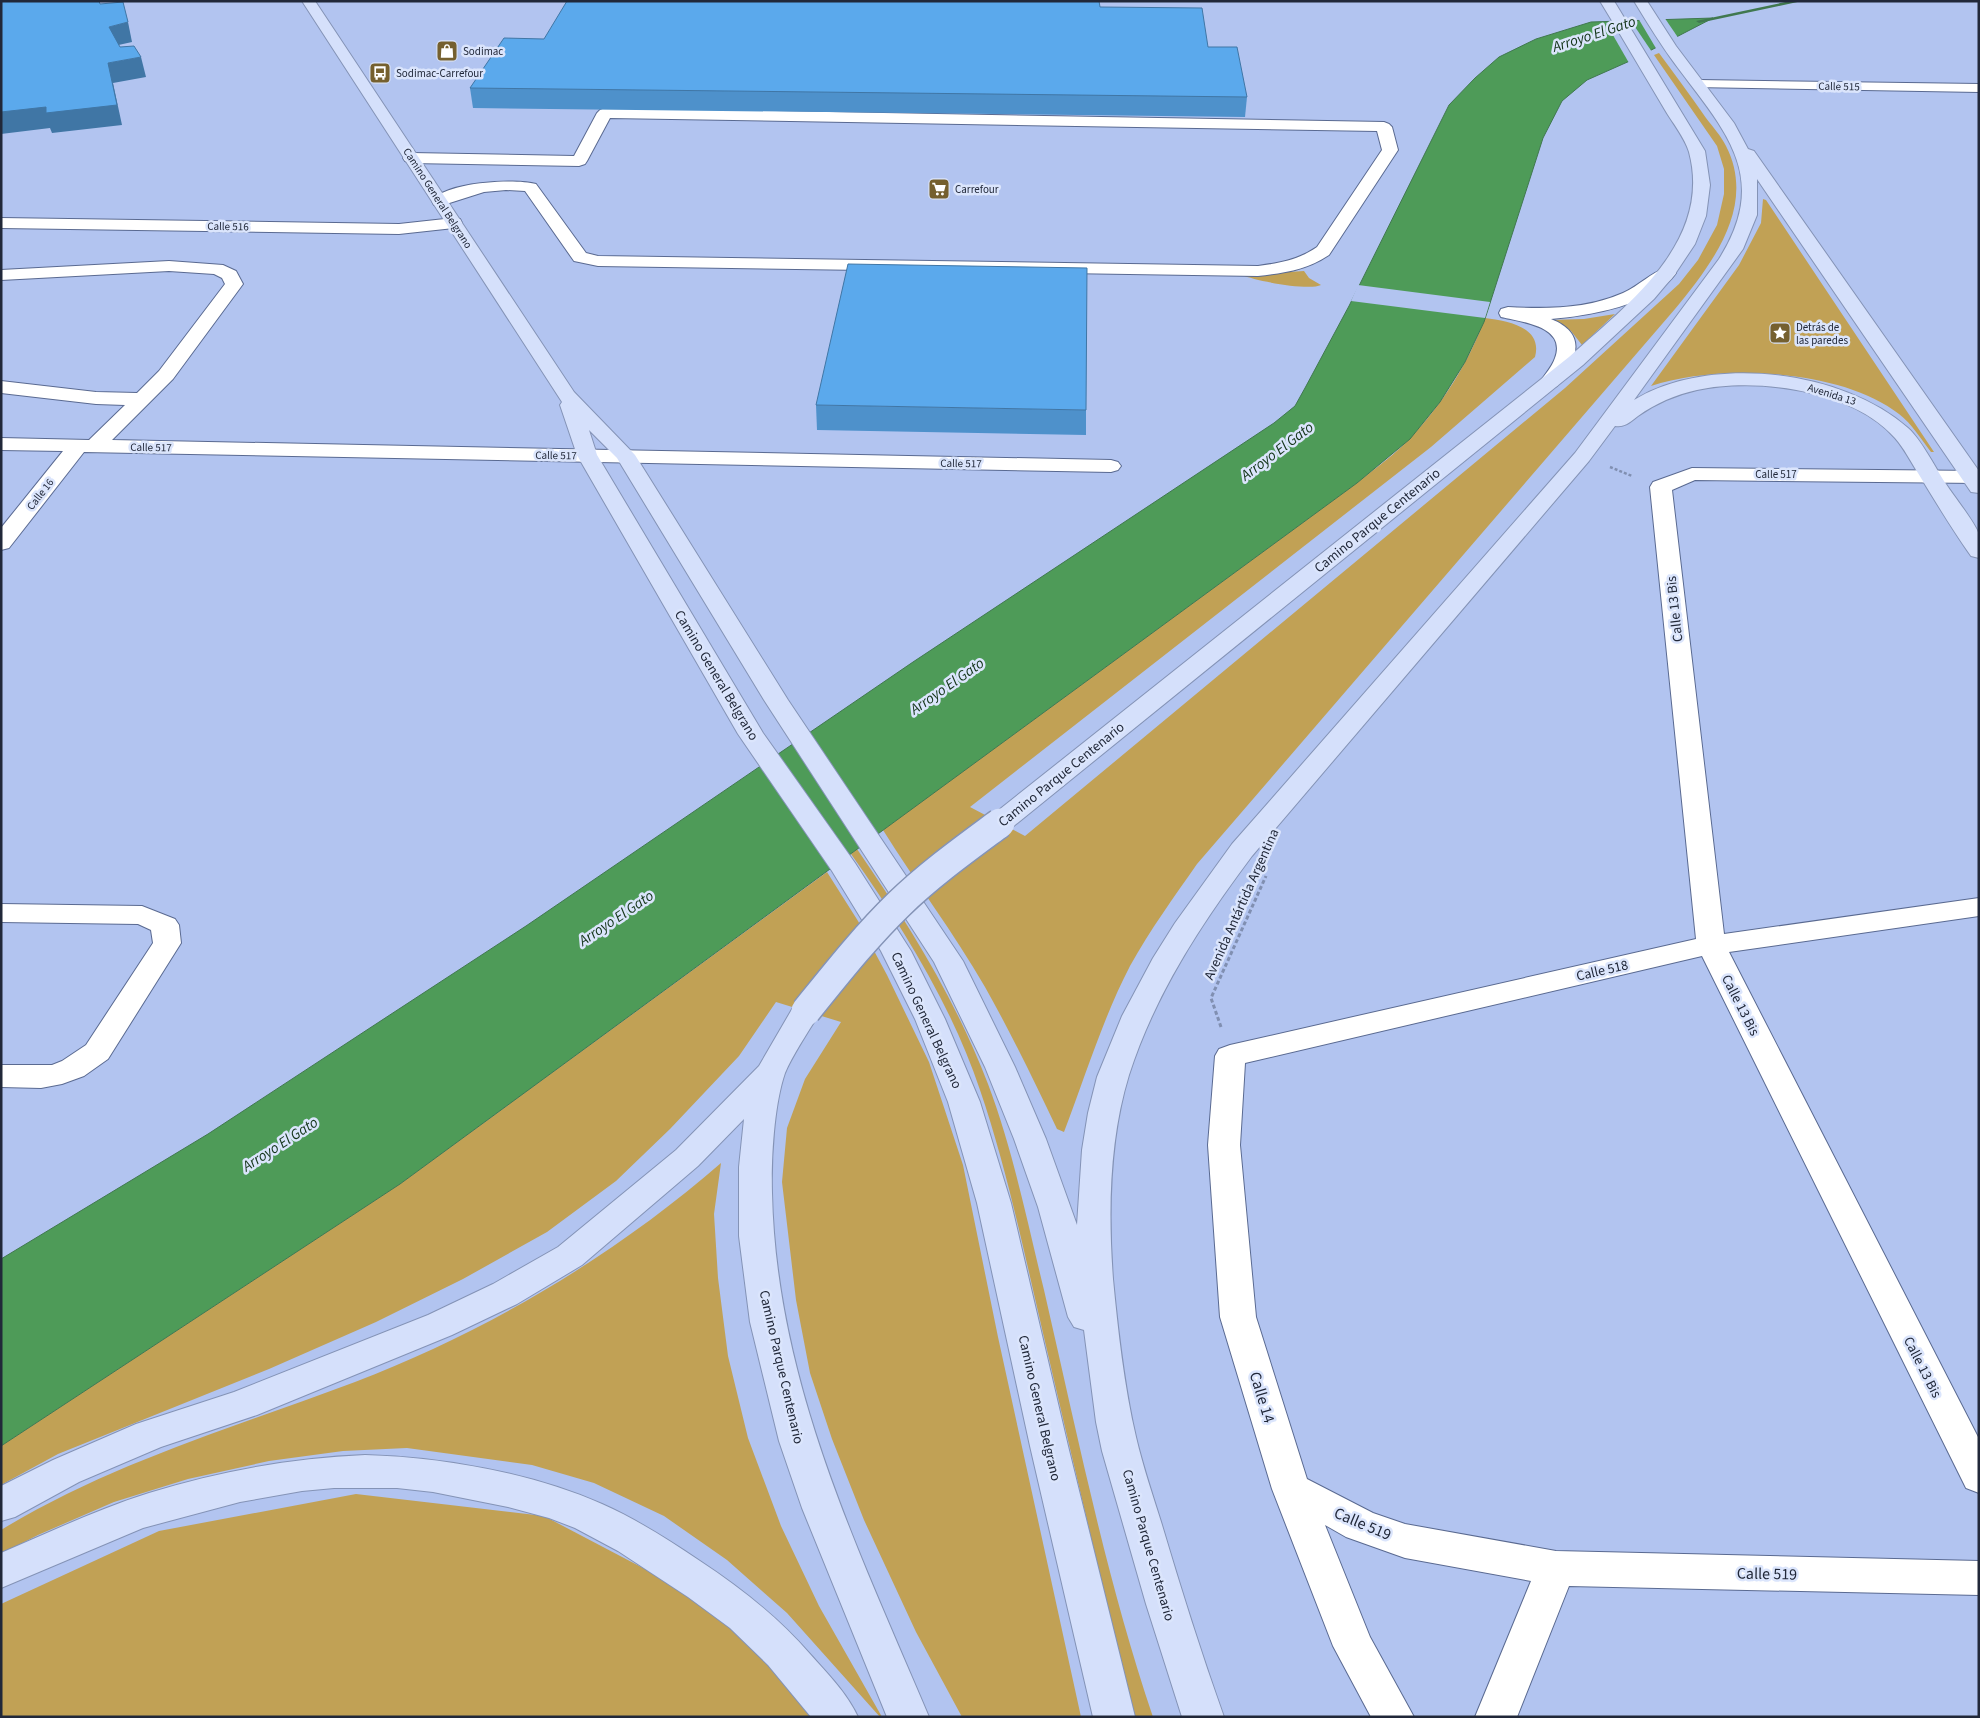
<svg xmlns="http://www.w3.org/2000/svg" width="1980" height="1718" font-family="'Source Sans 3',sans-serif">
<rect width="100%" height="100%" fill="#b2c4f0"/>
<g fill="#c1a155">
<path d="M1659,53C1675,75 1691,96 1706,118C1713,127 1721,136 1726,146C1757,206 1712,264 1675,309L1197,864C1174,897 1150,930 1130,966C1103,1018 1085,1077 1064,1132L1057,1129C1034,1081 1011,1033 985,987C954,933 916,883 883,830L1357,483C1375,468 1395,455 1410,438C1442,405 1469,362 1485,318C1508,321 1543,327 1535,357L1431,447L970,807L1025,836L1565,388L1679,284L1698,260L1717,225L1724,194V169L1717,146L1654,55Z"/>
<path d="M1763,199L1766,200L1934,452H1931C1921,439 1912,424 1899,414C1842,369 1718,363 1651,386L1739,265L1761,223Z"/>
<path d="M1304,271L1309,278L1321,285C1309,291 1256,281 1242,275Z"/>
<path d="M1615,314L1582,345L1571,331L1549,320L1584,319Z"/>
<path d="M857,849C908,923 956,1000 988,1084C1013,1150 1027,1221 1044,1290C1077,1433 1106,1578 1153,1717H1135L1129,1696C1100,1575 1071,1454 1043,1333C1024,1252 1007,1169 980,1090C952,1006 902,926 851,854Z"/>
<path d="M827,872L858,921L887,975L929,1062L963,1165L998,1337L1081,1717H962L916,1632L864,1520L832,1439L810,1373L796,1300L782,1182L787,1128L805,1079L841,1022L776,1002L739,1056L670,1129L616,1181L547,1232L463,1279L376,1322L269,1369L58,1454L1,1485V1446L400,1184Z"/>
<path d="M721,1163L714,1214L718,1278L728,1356L748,1438L781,1526L819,1606L882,1717H880L787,1613L727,1560L664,1516L594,1483L532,1465L407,1448L343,1451L269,1461L188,1479L114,1502L38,1535L1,1554V1530C111,1463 235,1427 355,1382C488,1331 614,1256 721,1163Z"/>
<path d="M356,1494L544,1516L763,1631L823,1717H1V1604L159,1531Z"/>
</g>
<path fill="#4e9b58" stroke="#40784f" d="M1713,18L1632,60L1587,80L1562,101L1543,138L1484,322L1465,362L1440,402L1410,439L1357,483L400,1184L1,1446V1259L208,1134L376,1024L526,926L913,662L1274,423L1295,406L1305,388L1349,306L1449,105L1475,78L1499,57L1536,39L1591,22Z"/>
<g fill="#b2c4f0">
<path d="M1664,17L1679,39L1657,50L1638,18Z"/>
<path d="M1624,18H1629L1652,52L1629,63L1606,23Z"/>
<path d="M1358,285L1490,302L1485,318L1351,301Z"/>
</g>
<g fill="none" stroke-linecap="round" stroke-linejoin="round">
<path fill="#40784f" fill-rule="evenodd" d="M1790,1H1802L1699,23L1696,21Z"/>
<g stroke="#5a6a91" stroke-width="2">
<g id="minor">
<path d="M1699,80L1979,84V92L1694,87L1692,84L1694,81Z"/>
<path d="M605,108L1384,122L1389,124L1392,127L1398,150L1329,255C1307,270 1284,273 1258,276L598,266L574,261L525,191L506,190L484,192L440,206L434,205L432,201C445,182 514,178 536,184L586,253L598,256L1258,266C1280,263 1298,260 1317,247L1382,150L1377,131L610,118L587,161L585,164L579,166L411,163L405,161L403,158L405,155L411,153L574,156L597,113L600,110Z"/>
<path d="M1,218L399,224L454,218L460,219L462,223L460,227L454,228L399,234L1,228Z"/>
<path d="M169,261L223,265L236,271L243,284L173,379L112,440L1111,460L1118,462L1121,466L1118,470L1111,472L84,452L9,548L1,550V528L63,451L1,450V438L89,440L125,405L96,404L1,393V381L96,392L137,393L159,371L225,284L222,278L214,274L169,271L1,280V270Z"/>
<path d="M1667,268L1673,269L1676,273C1654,305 1588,316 1551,319C1590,335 1575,361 1557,386L1550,388L1543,386L1540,382C1545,374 1552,367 1555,358C1567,326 1521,322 1501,317L1499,313L1501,309L1508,307C1547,309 1587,309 1623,293C1639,286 1651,272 1667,268Z"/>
<path d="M1692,468L1979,471V483L1695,480L1672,490L1724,934L1979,898V916L1729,952L1979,1439V1493L1966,1488L1702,956L1245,1063L1240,1145L1256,1317L1307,1479L1373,1513L1405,1524L1556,1551L1979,1561V1595L1569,1586L1517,1717H1475L1531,1581L1405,1558L1346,1537L1325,1525L1370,1637L1414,1717H1371L1333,1646L1272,1489L1220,1317L1208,1145L1215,1056L1219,1049L1230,1045L1696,939L1650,487L1653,482Z"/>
<path d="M1,904L142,906L175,919L179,925L181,943L108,1059L84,1076L62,1084L41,1088L1,1087V1065H52L62,1061L86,1045L153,943L151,930L138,924L1,922Z"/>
</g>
</g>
<g stroke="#8493b6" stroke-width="2">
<g id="major">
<path d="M302,1H315L574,392L635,455L788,700L963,961L1015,1067L1046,1139L1077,1225L1082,1150L1088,1113L1097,1077L1122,1016L1153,958L1175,923L1232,844L1575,453L1719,259C1770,178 1727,133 1678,68C1662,47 1648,24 1634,1H1647L1676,46L1734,123L1748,149L1754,151L1979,471V493L1971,492L1757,179V215L1743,249L1634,400C1710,354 1842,370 1908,428C1921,439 1936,469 1946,484C1953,495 1977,525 1979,535C1980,542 1979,551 1979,558L1971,556C1952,529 1935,501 1918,473C1911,462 1904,448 1895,438C1853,390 1756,377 1697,390C1675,395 1656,403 1638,416C1631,421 1625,428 1615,426L1589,461L1252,856C1201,924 1155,994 1129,1075C1109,1140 1108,1211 1113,1279C1118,1331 1124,1386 1136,1437C1143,1467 1153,1496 1162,1525C1181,1589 1201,1653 1224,1717H1182L1146,1604L1102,1451L1096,1422L1084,1330L1074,1327L1068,1317L1038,1207L1014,1139L985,1067L934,962L764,700L617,458L589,430L597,455L763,733L855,863L911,951L945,1019L980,1102L1011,1203L1068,1446L1135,1717H1093L1030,1446L977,1203L948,1102L915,1019L881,951L832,871L738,734L577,455L560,405L562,402Z"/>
<path d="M1600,1H1614L1705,151L1710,185L1706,216L1695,244L1675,274L1654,299L1583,365L1010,829L1000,831L990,829L987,823L990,817L1569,357C1627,305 1713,242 1689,152C1685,138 1672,122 1665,110C1643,73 1622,37 1600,1Z"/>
<path d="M806,1001L817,1004L821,1011C810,1029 793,1054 785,1073C774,1105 771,1159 772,1193C776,1381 857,1547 929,1717H887L802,1508L779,1441L750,1322L739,1236V1167L744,1119L698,1166L582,1265L517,1304L452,1335L257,1415L161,1447L79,1482L15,1517L1,1521V1486L53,1460L136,1424L234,1392L428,1315L493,1284L558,1247L676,1150L759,1066L795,1004Z"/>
<path d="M365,1455C442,1457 532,1473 602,1504C636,1519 669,1540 700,1561C741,1588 778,1617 810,1654C827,1673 847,1693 858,1717H811L768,1665L730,1628L688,1597L618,1551L575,1528L549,1518L508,1507L433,1492L397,1488H334L302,1491L240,1502L143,1528L1,1588V1553C50,1532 98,1509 149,1493C220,1471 292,1458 365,1455Z"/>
</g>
</g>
<path stroke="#808fb1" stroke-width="2.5" stroke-dasharray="3 2" stroke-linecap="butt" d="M1610,467L1632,476"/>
<path stroke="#808fb1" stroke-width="3" stroke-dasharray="4 2.5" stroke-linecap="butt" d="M1221,1027L1211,998L1266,876"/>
<use href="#minor" fill="#fff" fill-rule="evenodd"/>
<use href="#major" fill="#d5e0fb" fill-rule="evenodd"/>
<g stroke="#8493b6" stroke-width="32" stroke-linecap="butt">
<path id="major-bridge" d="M806,1011C836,974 865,937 899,904C930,874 965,849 1000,823"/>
</g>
<use href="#major-bridge" stroke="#d5e0fb" stroke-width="29"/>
</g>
<g fill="#4e91cb">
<path d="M1100,7L1208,47L1247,97L1245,117L473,108L470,88L544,39Z"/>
<path d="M816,405L1086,410V435L817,430Z"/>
</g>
<g fill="#4076a5">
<path d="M128,22L132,42L114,46L109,27Z"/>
<path d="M141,57L146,77L113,83L122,125L52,133L50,128L1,134V112L108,63Z"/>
</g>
<g fill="#5ba9ec" stroke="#4076a5">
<path d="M1,1H99L100,4L123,2L128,22L109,27L120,47L134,46L141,57L108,63L117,105L46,113V107L1,112Z"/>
<path d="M567,1H1099L1100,7L1202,8L1208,47H1237L1247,97L470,88L504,38L544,39Z"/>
<path d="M848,264L1087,268L1086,410L816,405Z"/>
</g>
<defs>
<g id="shop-square" transform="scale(1.125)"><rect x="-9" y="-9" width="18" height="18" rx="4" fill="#75602f" stroke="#dbe5fc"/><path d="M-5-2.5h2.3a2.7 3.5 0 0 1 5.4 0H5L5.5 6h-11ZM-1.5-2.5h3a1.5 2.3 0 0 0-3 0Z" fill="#fff"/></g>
<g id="bus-square" transform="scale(1.125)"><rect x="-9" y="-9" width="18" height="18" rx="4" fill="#75602f" stroke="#dbe5fc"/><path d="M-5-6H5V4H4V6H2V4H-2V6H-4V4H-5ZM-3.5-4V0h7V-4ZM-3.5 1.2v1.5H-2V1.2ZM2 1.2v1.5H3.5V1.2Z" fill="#fff"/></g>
<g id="supermarket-square" transform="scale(1.125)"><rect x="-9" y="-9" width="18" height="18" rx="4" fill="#75602f" stroke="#dbe5fc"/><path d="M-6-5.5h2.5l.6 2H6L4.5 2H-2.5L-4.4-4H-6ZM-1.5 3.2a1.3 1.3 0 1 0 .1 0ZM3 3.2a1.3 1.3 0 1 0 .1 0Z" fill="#fff"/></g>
<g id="sight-square" transform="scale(1.125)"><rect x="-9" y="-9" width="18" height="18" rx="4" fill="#75602f" stroke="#dbe5fc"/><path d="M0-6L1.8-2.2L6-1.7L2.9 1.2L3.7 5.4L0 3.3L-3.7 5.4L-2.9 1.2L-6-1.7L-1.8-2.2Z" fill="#fff"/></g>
</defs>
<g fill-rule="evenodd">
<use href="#shop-square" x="447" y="51"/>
<use href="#bus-square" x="380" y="73"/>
<use href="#supermarket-square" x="939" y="189"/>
<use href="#sight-square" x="1780" y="333"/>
</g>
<g text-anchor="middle" stroke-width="5" stroke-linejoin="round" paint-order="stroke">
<g font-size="11" fill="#212839" stroke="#dbe5fc" text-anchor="start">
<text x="463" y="55">Sodimac</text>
<text x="396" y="77">Sodimac-Carrefour</text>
<text x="955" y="193">Carrefour</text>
<text x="1796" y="331">Detrás de<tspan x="1796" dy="13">las paredes</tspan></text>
</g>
<g font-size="11" fill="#212839" stroke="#dbe5fc">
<text transform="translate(1839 86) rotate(1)" y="4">Calle 515</text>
<text transform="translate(438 198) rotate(57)" y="4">Camino General Belgrano</text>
<text transform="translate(228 226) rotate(1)" y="4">Calle 516</text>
<text transform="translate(1832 394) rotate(17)" y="4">Avenida 13</text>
<text transform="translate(151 447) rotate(1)" y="4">Calle 517</text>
<text transform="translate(556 455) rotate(1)" y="4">Calle 517</text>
<text transform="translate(961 463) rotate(1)" y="4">Calle 517</text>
<text x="1776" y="478">Calle 517</text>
<text transform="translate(40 494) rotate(-52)" y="4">Calle 16</text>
</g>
<g font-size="14" fill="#212839" stroke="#dbe5fc">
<text transform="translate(1377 520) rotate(-39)" y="5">Camino Parque Centenario</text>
<text transform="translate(1674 609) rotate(-96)" y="5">Calle 13 Bis</text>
<text transform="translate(717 675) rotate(59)" y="5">Camino General Belgrano</text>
<text transform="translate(1061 774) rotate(-39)" y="5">Camino Parque Centenario</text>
<text transform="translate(1241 904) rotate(-66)" y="5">Avenida Antártida Argentina</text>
<text transform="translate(1602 970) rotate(-13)" y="5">Calle 518</text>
<text transform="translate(1741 1005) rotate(63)" y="5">Calle 13 Bis</text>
<text transform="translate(927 1020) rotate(65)" y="5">Camino General Belgrano</text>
<text transform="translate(782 1367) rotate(77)" y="5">Camino Parque Centenario</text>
<text transform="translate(1923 1367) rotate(63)" y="5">Calle 13 Bis</text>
<text transform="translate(1040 1408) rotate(77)" y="5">Camino General Belgrano</text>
<text transform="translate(1149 1545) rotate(74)" y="5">Camino Parque Centenario</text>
</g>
<g font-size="15" font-style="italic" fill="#133418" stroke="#dbe5fc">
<text transform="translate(1594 34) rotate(-18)" y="5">Arroyo El Gato</text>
<text transform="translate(1277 451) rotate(-37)" y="5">Arroyo El Gato</text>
<text transform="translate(947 686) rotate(-35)" y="5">Arroyo El Gato</text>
<text transform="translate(616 918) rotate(-34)" y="5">Arroyo El Gato</text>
<text transform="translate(280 1144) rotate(-33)" y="5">Arroyo El Gato</text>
</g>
<g font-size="16" fill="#212839" stroke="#dbe5fc">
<text transform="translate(1263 1397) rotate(73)" y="6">Calle 14</text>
<text transform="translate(1363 1523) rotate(23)" y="6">Calle 519</text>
<text transform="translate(1767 1573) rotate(1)" y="6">Calle 519</text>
</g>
</g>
<rect width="1980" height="1718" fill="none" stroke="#212839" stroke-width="5"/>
</svg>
